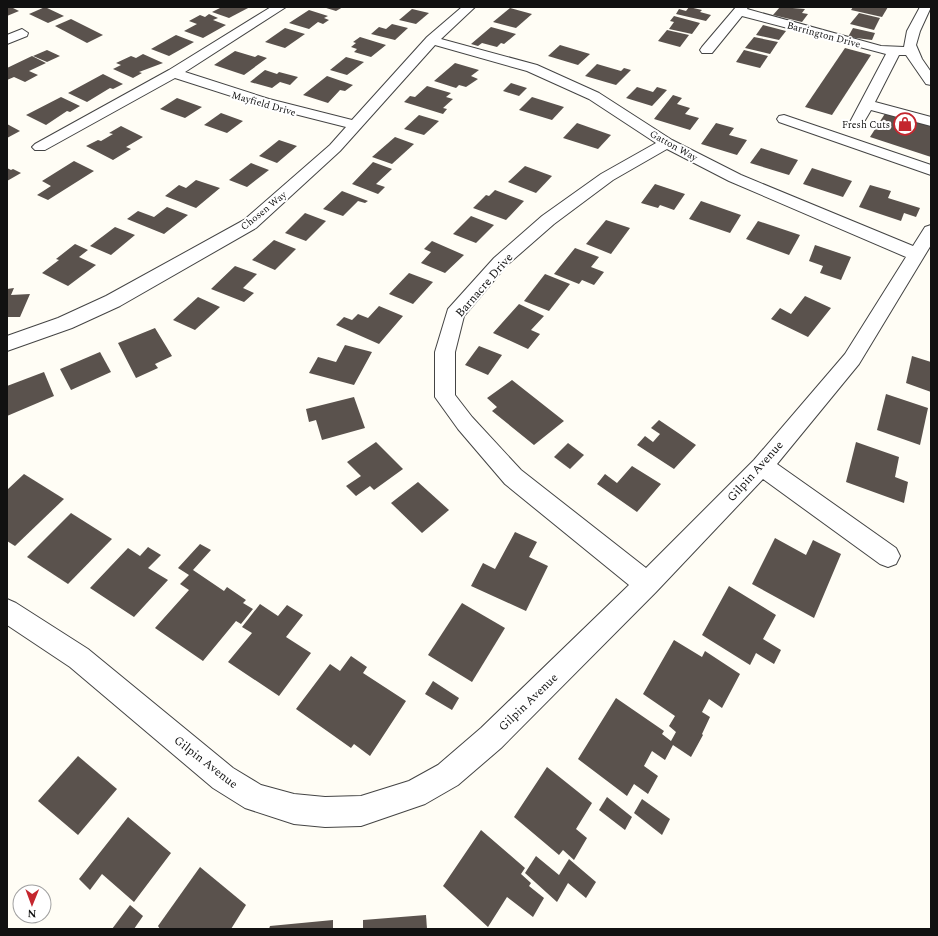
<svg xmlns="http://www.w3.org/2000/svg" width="938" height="936" font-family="Spectral,serif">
<rect width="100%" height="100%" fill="#fffdf5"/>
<g fill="#5a524d">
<path d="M7,7H11L19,11L7,16Z"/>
<path d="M45,7L64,16L48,23L29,14Z"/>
<path d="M222,7H250L229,18L212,12Z"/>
<path d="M323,7H343L336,11Z"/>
<path d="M689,7L702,10L700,12L711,15L706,21L676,14L679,9L686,11Z"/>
<path d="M780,7L805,9L802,13L808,14L802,22L773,15Z"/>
<path d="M853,7H888L882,17L851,10Z"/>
<path d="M510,8L532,14L516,28L493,22Z"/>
<path d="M412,9L429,13L416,24L399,20Z"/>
<path d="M309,10L328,16L324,18L329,20L323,24L318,22L309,29L289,23Z"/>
<path d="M859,13L880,18L874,30L850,24Z"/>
<path d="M209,14L218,18L213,20L226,25L203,38L184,31L197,24L189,21L200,15L205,17Z"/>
<path d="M674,16L700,23L692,34L669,29L674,22L670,21Z"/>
<path d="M71,19L103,35L87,43L55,26Z"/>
<path d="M392,24L408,28L395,40L371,34L379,27L386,29Z"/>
<path d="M763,25L786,31L779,40L756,35Z"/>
<path d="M491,27L516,34L504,44L501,43L497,47L482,43L478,46L471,44Z"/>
<path d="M285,28L305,34L285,48L265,42Z"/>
<path d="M853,28L875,33L872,40L848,37Z"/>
<path d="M667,30L689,35L680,47L658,41Z"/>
<path d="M176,35L194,42L169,56L151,49Z"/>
<path d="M360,37L386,45L371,57L354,52L357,49L351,47L356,43L353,42Z"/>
<path d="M754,37L778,42L770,54L745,48Z"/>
<path d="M560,45L590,54L578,65L548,56Z"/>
<path d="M845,48L871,55L832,115L805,107Z"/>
<path d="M47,50L60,56L47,62L33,56Z"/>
<path d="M744,50L768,56L760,68L736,62Z"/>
<path d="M235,51L255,57L258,55L267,58L244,75L214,65Z"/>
<path d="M143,54L163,63L139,72L142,73L133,78L113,69L121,65L116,63L131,56L136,58Z"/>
<path d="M32,56L46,63L29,71L38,75L25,82L14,77L7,80V68Z"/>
<path d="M346,57L364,62L347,75L330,70Z"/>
<path d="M455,63L479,70L471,76L478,79L466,87L459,85L456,88L434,81Z"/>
<path d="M597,64L621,71L624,68L631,70L616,85L585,76Z"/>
<path d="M265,70L277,74L279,72L298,77L290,85L280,82L272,88L250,82Z"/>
<path d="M103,74L123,84L113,89L110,88L87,102L68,93Z"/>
<path d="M327,76L353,85L345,91L340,90L328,103L303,95Z"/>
<path d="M511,83L527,88L519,96L503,91Z"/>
<path d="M427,86L451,93L446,97L453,99L443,108L447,109L443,114L404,102L410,96L415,97Z"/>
<path d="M637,87L653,92L657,87L667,90L652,106L626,98Z"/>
<path d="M673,95L682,98L677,104L690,108L685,114L699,118L690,130L654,119Z"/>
<path d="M61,97L80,106L70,112L67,111L46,125L26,115Z"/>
<path d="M532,97L564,107L552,120L519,110Z"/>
<path d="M177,98L202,107L185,118L160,109Z"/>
<path d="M886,112L931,126V157L870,137Z"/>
<path d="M221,113L243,121L227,133L204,125Z"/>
<path d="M419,115L439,121L424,135L404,129Z"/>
<path d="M577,123L611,135L598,149L563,138Z"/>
<path d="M716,123L734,128L729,135L747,140L737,155L701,144Z"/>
<path d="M7,124L20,131L7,138Z"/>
<path d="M121,126L143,137L126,147L131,149L113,160L86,146L98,140L101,141L113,134L109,133Z"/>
<path d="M395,137L414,144L392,164L372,157Z"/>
<path d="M279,140L297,146L277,163L259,156Z"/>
<path d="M761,148L798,160L789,175L750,163Z"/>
<path d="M74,161L94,171L48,200L37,195L51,186L42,181Z"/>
<path d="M373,162L392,169L376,184L385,187L378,194L352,184Z"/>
<path d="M251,163L269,170L247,187L229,180Z"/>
<path d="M525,166L552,176L536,193L508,182Z"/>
<path d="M7,168L11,170L13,169L21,173L7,181Z"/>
<path d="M812,168L852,181L843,197L803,184Z"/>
<path d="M196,180L220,188L196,208L165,196L179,185L186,188Z"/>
<path d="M655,184L685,194L674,210L660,205L658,208L641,203Z"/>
<path d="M870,185L891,191L888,198L920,208L916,217L904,213L901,221L859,207Z"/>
<path d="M495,190L524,201L506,220L473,208L486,195L489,196Z"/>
<path d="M342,191L368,201L365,203L358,201L343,216L323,209Z"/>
<path d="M701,201L741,215L730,233L689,219Z"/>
<path d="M167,207L188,215L164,234L127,219L138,211L154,217Z"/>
<path d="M305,213L326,221L306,241L285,233Z"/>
<path d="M471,216L494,225L476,243L453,234Z"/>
<path d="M606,220L630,228L611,254L586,244Z"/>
<path d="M758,221L800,235L789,255L746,239Z"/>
<path d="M115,227L135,235L111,255L90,246Z"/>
<path d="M274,240L296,249L275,270L252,260Z"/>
<path d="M432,241L464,255L445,273L421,263L431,252L424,249Z"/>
<path d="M75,244L88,250L79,257L96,265L68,286L42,273L59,260L56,259Z"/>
<path d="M815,245L851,257L841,280L820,273L823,266L809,261Z"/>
<path d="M575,248L599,257L591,267L604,272L594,285L582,280L579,284L554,274Z"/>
<path d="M235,266L257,274L243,288L254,293L244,302L211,289Z"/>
<path d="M409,273L433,282L413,304L389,294Z"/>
<path d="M545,274L570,284L549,311L524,301Z"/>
<path d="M14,288L11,295L30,294L20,317H7V289Z"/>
<path d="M805,296L831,308L808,337L771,319L780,308L791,314Z"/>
<path d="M198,297L220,307L195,330L173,320Z"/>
<path d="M519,304L544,316L531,330L540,334L528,349L493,333Z"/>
<path d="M379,306L403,316L379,344L336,325L344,317L352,320L358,314L368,318Z"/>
<path d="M155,328L172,356L155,364L158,368L136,378L118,343Z"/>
<path d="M345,345L372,352L354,385L309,373L318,357L336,362Z"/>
<path d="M479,346L502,355L488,375L465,365Z"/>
<path d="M100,352L111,372L71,390L60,369Z"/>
<path d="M912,356L931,362V392L906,383Z"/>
<path d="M44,372L54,396L7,416V386Z"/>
<path d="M512,380L564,421L534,445L492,411L497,407L487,398Z"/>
<path d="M886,394L928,408L920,445L877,430Z"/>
<path d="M354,397L365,428L322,440L316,420L309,422L306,409Z"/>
<path d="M659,420L696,445L674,469L637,445L645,436L653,442L660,434L651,428Z"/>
<path d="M376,442L403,469L374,490L370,486L356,496L346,486L361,476L347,462Z"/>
<path d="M856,442L899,457L895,477L908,482L904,503L846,482Z"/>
<path d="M568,443L584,455L570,469L554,457Z"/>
<path d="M632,466L661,484L637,512L597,484L605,474L617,483Z"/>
<path d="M24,474L64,499L15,546L7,541V490Z"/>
<path d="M418,482L449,510L422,533L391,503Z"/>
<path d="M71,513L112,539L68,584L27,557Z"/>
<path d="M515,532L537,542L529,557L548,566L526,611L471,586L483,563L495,569Z"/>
<path d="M775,538L806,555L813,540L841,554L814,618L752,584Z"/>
<path d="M200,544L211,550L193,570L224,591L227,587L246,600L243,603L253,609L241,624L236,621L203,661L155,628L189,590L180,584L189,575L178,568Z"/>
<path d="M148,547L161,555L148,568L168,580L134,617L90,588L128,548L140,556Z"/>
<path d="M729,586L776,615L763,639L781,650L774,664L756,653L750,665L702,635Z"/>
<path d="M462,603L505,628L472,682L428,655Z"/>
<path d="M260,604L278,616L287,605L303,615L286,637L311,653L279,696L228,662L252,633L242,627Z"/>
<path d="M674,640L702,657L705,651L740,674L722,708L709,699L702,712L710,717L702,734L703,735L691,757L673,745L665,760L652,751L644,766L658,776L648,794L634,784L627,796L578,759L616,698L664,731L662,734L671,741L676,732L669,726L675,716L643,694Z"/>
<path d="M351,656L367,667L363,673L406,701L370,756L354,744L351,748L296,709L330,664L340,671Z"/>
<path d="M433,681L459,698L452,710L425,694Z"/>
<path d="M78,756L117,789L78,835L38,801Z"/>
<path d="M547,767L592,803L576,829L587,838L574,860L563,850L559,855L514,817Z"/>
<path d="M607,797L632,817L625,830L599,810Z"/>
<path d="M642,799L670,819L662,835L634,813Z"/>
<path d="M128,817L171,853L134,902L102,874L90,890L79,879Z"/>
<path d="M481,830L525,868L521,874L531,883L529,886L544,898L533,917L507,897L488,927L443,886Z"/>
<path d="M536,856L559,875L569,859L596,882L586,898L568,883L557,902L525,873Z"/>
<path d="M200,867L246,905L231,929H160L158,926Z"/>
<path d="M130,905L143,916L134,929H112Z"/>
<path d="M426,915L427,929H363V920Z"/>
<path d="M333,920V929H269L270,926Z"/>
</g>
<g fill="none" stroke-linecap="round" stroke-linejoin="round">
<g stroke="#444" stroke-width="2">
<g id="street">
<path d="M271,7H286L185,72L269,99L352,120L427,37L462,7H475L441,39L537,65L599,93L672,140L741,175L913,246L925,227L931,225V245L859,364L777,464L896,548L900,556L896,564L888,567L880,564L763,479L656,592L501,748L458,785L425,804L361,826L325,827L294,824L245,808L213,788L70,667L7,625V599L16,603L88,649L233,768L261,785L294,794L325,797L361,796L409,781L438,765L481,728L629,585L505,484L458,429L435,397V352L448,309L494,258L542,216L601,174L656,143L589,99L527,71L435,45L340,151L256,228L120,306L72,328L7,351V336L58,318L106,296L244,220L330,145L346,127L259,105L175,78L45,150H35L32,147L35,144L169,70ZM667,149L729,181L906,257L845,354L754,460L646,568L521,470L472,417L455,395V352L464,316L506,266L554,224L613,180Z"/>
<path d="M736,7H748L747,9L881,46L904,47L907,31L920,7H931L920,31L916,45L922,59L931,72V85L926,84L906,55H899L875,102L931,117V126L871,110L861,127H851L849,124L886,54L742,16L712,53H702L700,50L702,47Z"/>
<path d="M22,29L28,33L27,36L7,44V35Z"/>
<path d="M784,115L931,165V175L779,122L777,119L779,116Z"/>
</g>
</g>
<use href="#street" fill="#fff" fill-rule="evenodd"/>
</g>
<defs>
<g id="shop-ring" transform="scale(1.15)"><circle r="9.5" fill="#fff" stroke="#c4262e" stroke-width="1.5"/><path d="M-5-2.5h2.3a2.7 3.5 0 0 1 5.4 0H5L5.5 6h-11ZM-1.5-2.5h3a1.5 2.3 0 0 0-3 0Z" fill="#c4262e"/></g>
</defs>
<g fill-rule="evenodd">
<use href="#shop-ring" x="905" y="124"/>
</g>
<g text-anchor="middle" stroke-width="4" stroke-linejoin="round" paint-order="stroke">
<g font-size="10" fill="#111" stroke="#fff">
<text transform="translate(824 34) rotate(15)" y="4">Barrington Drive</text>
<text transform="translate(264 103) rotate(16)" y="4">Mayfield Drive</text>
<text transform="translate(674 145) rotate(29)" y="4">Gatton Way</text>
<text transform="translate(263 210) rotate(-39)" y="4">Chosen Way</text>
</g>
<g font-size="10" fill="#111" stroke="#fff" text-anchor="end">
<text x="890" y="128">Fresh Cuts</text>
</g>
<g font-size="12" fill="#111" stroke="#fff">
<text transform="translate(484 285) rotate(-49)" y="4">Barnacre Drive</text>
<text transform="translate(755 471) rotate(-48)" y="4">Gilpin Avenue</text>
<text transform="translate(528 702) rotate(-44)" y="4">Gilpin Avenue</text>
<text transform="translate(206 762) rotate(38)" y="4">Gilpin Avenue</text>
</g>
</g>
<rect width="938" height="936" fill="none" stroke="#111111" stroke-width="16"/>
<g transform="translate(32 904) rotate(181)"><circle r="19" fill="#ffffff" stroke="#a0a0a0"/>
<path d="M0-3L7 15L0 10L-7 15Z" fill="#c4262e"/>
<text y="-6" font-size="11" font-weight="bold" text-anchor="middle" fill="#111111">N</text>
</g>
</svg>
